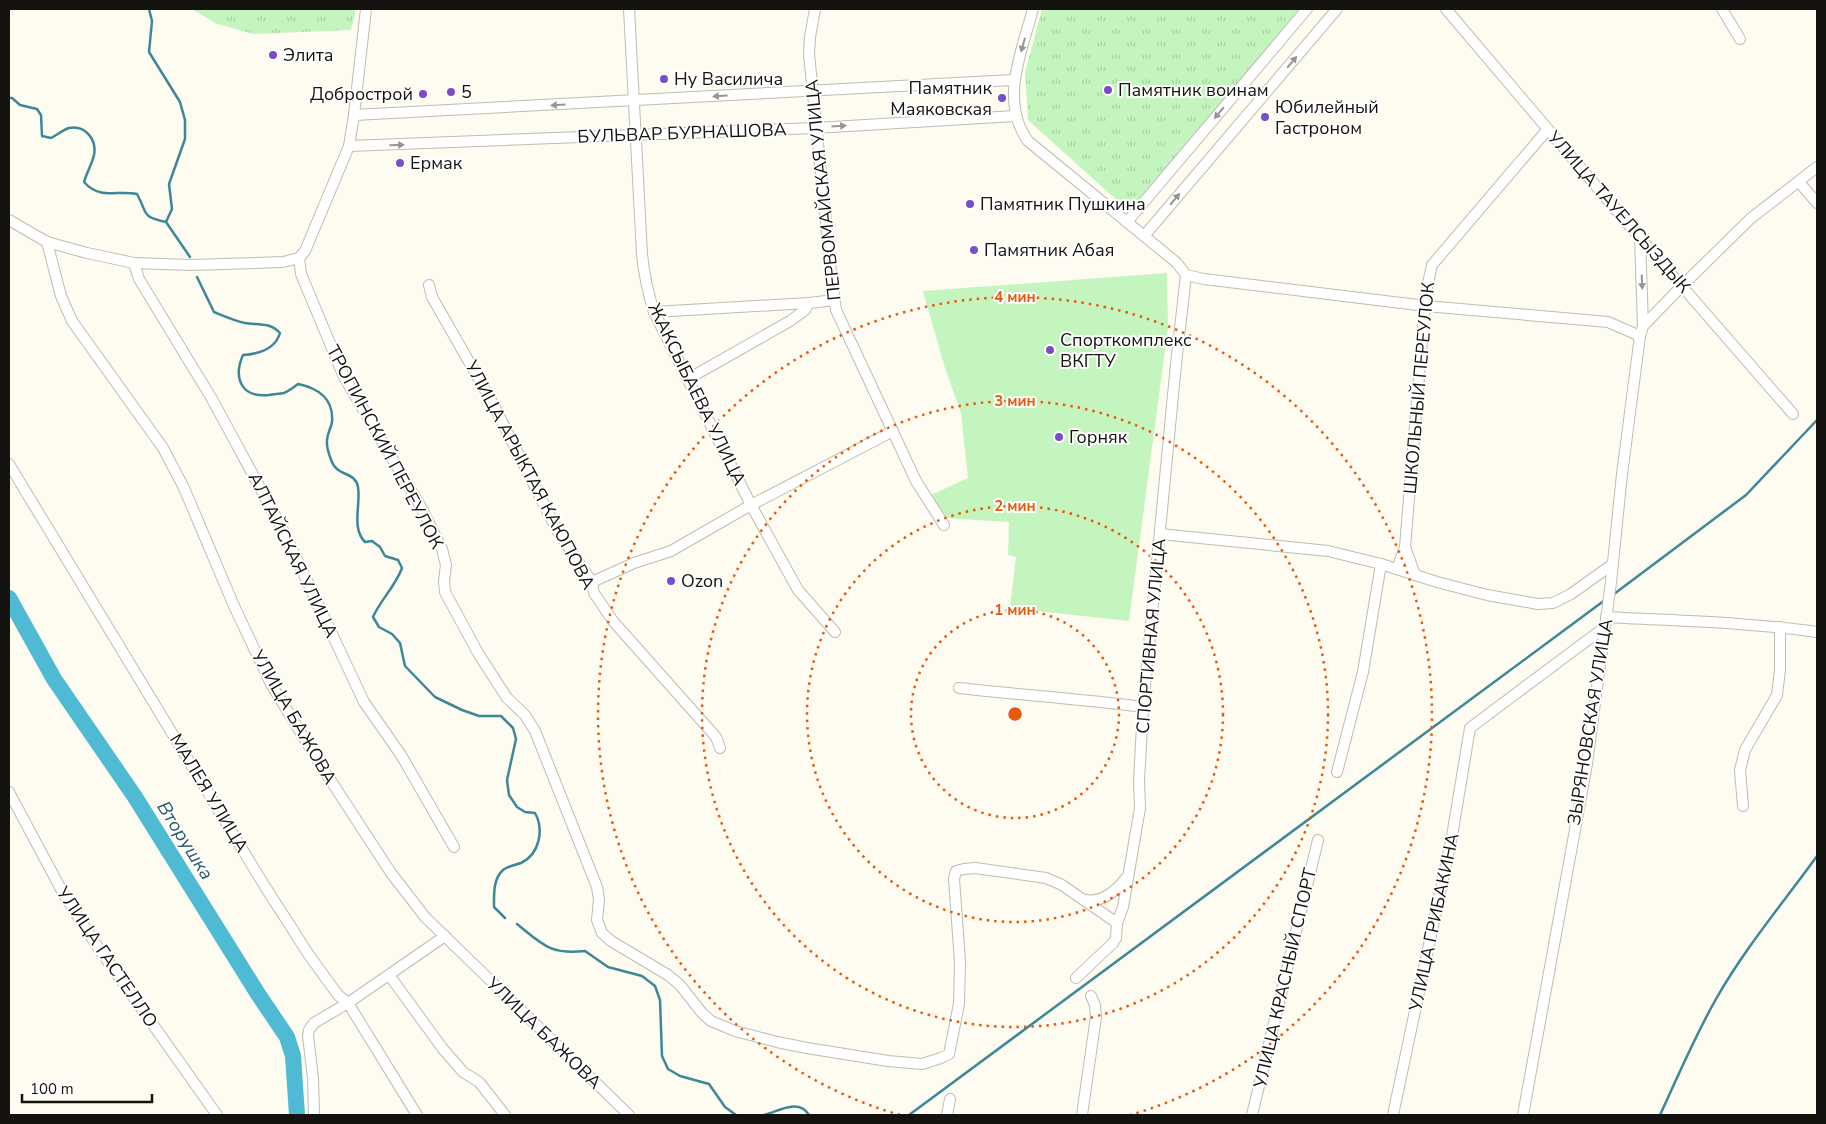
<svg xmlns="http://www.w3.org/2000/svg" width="1826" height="1124" font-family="'Nunito Sans',sans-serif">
<defs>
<pattern id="park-tufts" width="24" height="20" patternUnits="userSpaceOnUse" patternTransform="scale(1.25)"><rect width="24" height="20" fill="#c5f5be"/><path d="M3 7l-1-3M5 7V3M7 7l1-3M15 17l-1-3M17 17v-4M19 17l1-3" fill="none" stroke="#a8d1a2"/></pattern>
</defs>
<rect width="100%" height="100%" fill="#fefbf1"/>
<g fill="url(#park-tufts)">
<path d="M192,9H356L351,30L253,34L215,23Z"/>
<path d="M1042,9H1301L1130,212L1028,120L1025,73Z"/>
</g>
<path fill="#c5f5be" d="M1167,273L1168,327L1129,621L1010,608L1016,557L1008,555L1009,522L944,518L931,495L968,478L961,413L945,368L923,291Z"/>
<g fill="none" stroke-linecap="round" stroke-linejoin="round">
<g stroke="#3d8898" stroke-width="2.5">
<path d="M149,9L152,21L149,52L180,102L185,120V139L169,184L172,209L166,222"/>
<path d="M9,98H12L20,105L37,109L41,115L42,136L51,138C57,135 63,130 69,128C85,125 97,139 94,155C92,164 87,172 84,182C100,200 117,190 137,194C148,214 141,217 166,222L190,257"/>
<path d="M197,277L214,312C224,316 235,321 245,323C258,325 270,322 280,333C275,350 258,354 243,355C233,378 241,398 269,395C274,394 280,394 284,393C289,391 294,387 298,384C318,388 334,399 332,422C331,429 326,435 327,444C327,450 330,457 332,462C337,476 356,472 358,487C361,504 351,528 365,542L372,541L380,547L385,556L398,560L402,568C395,587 381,599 373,617L379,627L392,634L400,643L405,666L435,697L462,710L479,716H501L513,728L516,739L507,780L509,795L517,807L525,812L535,813C544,829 540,854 521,863C515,865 508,866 503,870C493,879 494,894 494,907L505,918"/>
<path d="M1614,594L1746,495L1817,420"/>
<path d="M517,924C542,944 550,955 585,951L608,967L642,976L655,986L660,1000L662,1056L668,1069L680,1076L709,1084L725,1107L736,1115"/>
<path d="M764,1115C779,1111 799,1098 809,1115"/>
<path d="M909,1115L1605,600"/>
<path d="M1660,1115C1678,1076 1695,1036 1716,999C1745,948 1783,903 1817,856"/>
</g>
<path stroke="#4ebad3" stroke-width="16" d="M9,598L54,679L135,797L258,994L287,1037L293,1056L297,1115"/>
<g stroke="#bfbcb3" stroke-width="12">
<g id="minor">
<path d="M629,9L642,254C644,275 648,293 654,312L751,505L798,590L835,632"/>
<path d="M815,9L810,37L809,54L832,282L836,310L916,481L944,525"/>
<path d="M1033,9C1022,51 999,101 1028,141L1177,263L1186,275"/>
<path d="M1446,9L1640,238L1793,414"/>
<path d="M1722,9L1740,39"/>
<path d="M354,115L1013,80"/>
<path d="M349,146L815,128L1015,116"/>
<path d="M1799,182L1817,203"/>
<path d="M9,220L47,242L87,253L134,263L191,265L283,262L299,258L305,251L349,146L354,115L366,9"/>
<path d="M1127,222L1307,9"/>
<path d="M1144,236L1337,9"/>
<path d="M47,242L61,296L72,321L163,448L184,488L234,606L271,684L320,764L391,873L425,917L629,1115"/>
<path d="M299,258L301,274L344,377L421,507L442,549L446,565L444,581L445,592L478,653L507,698L525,715L535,731L597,887L599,900L597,920L602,933L611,941L668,975L680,985L702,1013L711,1021L735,1031L777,1042L807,1048L888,1061L922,1064L941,1058L949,1054L959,1004L960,962L954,879L956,871L964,869L975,868L1046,878L1062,885L1117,923"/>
<path d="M134,263L139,279L212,399L284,532L364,702L401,755L454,847"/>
<path d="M1186,275L1204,279L1426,306L1608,322L1640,336"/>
<path d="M429,285L432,297L493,404L558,532L592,582L594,593L613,621L716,737L720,748"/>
<path d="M654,312L809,303L834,300"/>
<path d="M1643,326L1682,286L1750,219L1817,167"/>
<path d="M688,379L790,321L805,310L809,303"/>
<path d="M9,464L264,885L309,955L338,995L348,1003L417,1115"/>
<path d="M1160,534L1328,551L1381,564L1437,582L1487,595L1538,604L1553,603L1571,594L1613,564"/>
<path d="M1405,547L1415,575"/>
<path d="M1397,569L1405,547L1426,292L1432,265L1548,129"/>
<path d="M592,582L634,563L671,551L751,505L893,431"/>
<path d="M1606,617C1677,621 1747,622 1817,632"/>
<path d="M959,688C1021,695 1082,699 1143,707"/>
<path d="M1337,772L1363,672L1381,564"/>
<path d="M9,792L63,893L95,943L217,1115"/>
<path d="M1743,806L1740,770L1745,750L1777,695L1780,670V627"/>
<path d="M1085,900C1102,903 1117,890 1127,877"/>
<path d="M389,975L443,1049L463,1072L479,1082L505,1115"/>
<path d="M1076,978L1113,943L1116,938L1117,923L1123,907L1140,808L1139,781L1143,707L1176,364L1186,275"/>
<path d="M314,1115L313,1078L308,1036L309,1030L314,1023L348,1003L445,936"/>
<path d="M947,1115L950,1099"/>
<path d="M1082,1115L1096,1017L1095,1005L1091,996"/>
<path d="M1252,1115L1318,840"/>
<path d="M1393,1115L1452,836L1470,728L1605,627"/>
<path d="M1523,1115L1587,764L1611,582L1622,474L1640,336L1643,326L1640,238"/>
</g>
</g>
<use href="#minor" stroke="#fff" stroke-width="10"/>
</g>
<defs><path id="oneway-solid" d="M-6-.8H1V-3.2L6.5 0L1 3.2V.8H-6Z" transform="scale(1.25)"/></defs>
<g fill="#959593">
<use href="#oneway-solid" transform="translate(1023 45) rotate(106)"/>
<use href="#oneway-solid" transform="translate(1292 62) rotate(-50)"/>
<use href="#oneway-solid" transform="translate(720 96) rotate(176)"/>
<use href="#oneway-solid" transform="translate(558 105) rotate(177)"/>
<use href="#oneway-solid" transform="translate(1219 113) rotate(130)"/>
<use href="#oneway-solid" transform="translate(839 126) rotate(-3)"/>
<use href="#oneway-solid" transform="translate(397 145) rotate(-2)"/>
<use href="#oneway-solid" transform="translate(1175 199) rotate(-50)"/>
<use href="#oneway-solid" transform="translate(1642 282) rotate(88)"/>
</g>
<g fill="none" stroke="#e8590c" stroke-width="2.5" stroke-dasharray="2.5 5">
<circle cx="1015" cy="714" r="104"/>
<circle cx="1015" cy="714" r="208"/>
<circle cx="1015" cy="714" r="313"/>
<path d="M900 1115A417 417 0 1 1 1130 1115"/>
</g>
<g fill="#7a4dc6" stroke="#fff" stroke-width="2">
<circle cx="273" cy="55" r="5"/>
<circle cx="664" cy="79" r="5"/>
<circle cx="1108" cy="90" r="5"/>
<circle cx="451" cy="92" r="5"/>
<circle cx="423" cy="94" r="5"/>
<circle cx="1002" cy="98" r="5"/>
<circle cx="1265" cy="117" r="5"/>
<circle cx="400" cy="163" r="5"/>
<circle cx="970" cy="204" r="5"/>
<circle cx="974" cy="250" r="5"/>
<circle cx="1050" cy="350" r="5"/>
<circle cx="1059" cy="437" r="5"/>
<circle cx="671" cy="581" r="5"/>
</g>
<g text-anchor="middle" stroke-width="4" stroke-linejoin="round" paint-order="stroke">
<g font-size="18" fill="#141310" stroke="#fff" text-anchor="start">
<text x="283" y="61">Элита</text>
<text x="674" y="85">Ну Василича</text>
<text x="992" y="94" text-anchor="end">Памятник<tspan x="992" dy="21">Маяковская</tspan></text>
<text x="1118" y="96">Памятник воинам</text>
<text x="461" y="98">5</text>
<text x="413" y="100" text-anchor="end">Добрострой</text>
<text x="1275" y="113">Юбилейный<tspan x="1275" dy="21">Гастроном</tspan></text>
<text x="410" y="169">Ермак</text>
<text x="980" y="210">Памятник Пушкина</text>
<text x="984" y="256">Памятник Абая</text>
<text x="1060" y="346">Спорткомплекс<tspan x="1060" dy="21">ВКГТУ</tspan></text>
<text x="1069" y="443">Горняк</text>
<text x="681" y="587">Ozon</text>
</g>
<g font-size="18" fill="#141310" stroke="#fff">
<text transform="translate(682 133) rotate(-2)" y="6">БУЛЬВАР БУРНАШОВА</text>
<text transform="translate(823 190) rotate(-96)" y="6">ПЕРВОМАЙСКАЯ УЛИЦА</text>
<text transform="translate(1619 212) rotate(49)" y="6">УЛИЦА ТАУЕЛСЫЗДЫК</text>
<text transform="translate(1419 388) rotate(-85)" y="6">ШКОЛЬНЫЙ ПЕРЕУЛОК</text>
<text transform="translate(697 394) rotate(64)" y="6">ЖАКСЫБАЕВА УЛИЦА</text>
<text transform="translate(385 447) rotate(62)" y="6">ТРОПИНСКИЙ ПЕРЕУЛОК</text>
<text transform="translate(530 475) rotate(62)" y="6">УЛИЦА АРЫКТАЯ КАЮПОВА</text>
<text transform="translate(293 555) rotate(64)" y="6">АЛТАЙСКАЯ УЛИЦА</text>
<text transform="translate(1151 636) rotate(-85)" y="6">СПОРТИВНАЯ УЛИЦА</text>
<text transform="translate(294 717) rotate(60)" y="6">УЛИЦА БАЖОВА</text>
<text transform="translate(1590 722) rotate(-81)" y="6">ЗЫРЯНОВСКАЯ УЛИЦА</text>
<text transform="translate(209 793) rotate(59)" y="6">МАЛЕЯ УЛИЦА</text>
<text transform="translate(1434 922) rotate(-78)" y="6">УЛИЦА ГРИБАКИНА</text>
<text transform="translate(107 957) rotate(56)" y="6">УЛИЦА ГАСТЕЛЛО</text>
<text transform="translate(1285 978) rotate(-77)" y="6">УЛИЦА КРАСНЫЙ СПОРТ</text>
<text transform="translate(544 1033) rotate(44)" y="6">УЛИЦА БАЖОВА</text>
</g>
<g font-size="19" font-style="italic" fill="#2c5a65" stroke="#fff">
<text transform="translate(186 840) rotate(58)" y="7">Вторушка</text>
</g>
</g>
<circle cx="1015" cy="714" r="8" fill="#e8590c" stroke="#fff" stroke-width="2.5"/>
<g font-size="15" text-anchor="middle" font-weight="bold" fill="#e8590c" stroke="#fff" stroke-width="4" stroke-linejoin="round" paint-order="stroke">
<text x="1015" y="302">4 мин</text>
<text x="1015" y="406">3 мин</text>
<text x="1015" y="511">2 мин</text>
<text x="1015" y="615">1 мин</text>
</g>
<rect width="1826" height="1124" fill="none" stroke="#141310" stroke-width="20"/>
<path d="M22 1094v8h130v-8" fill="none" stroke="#141310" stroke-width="2.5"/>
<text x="30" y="1094" font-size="15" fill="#141310" stroke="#ffffff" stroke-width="4" paint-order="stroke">100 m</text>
</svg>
